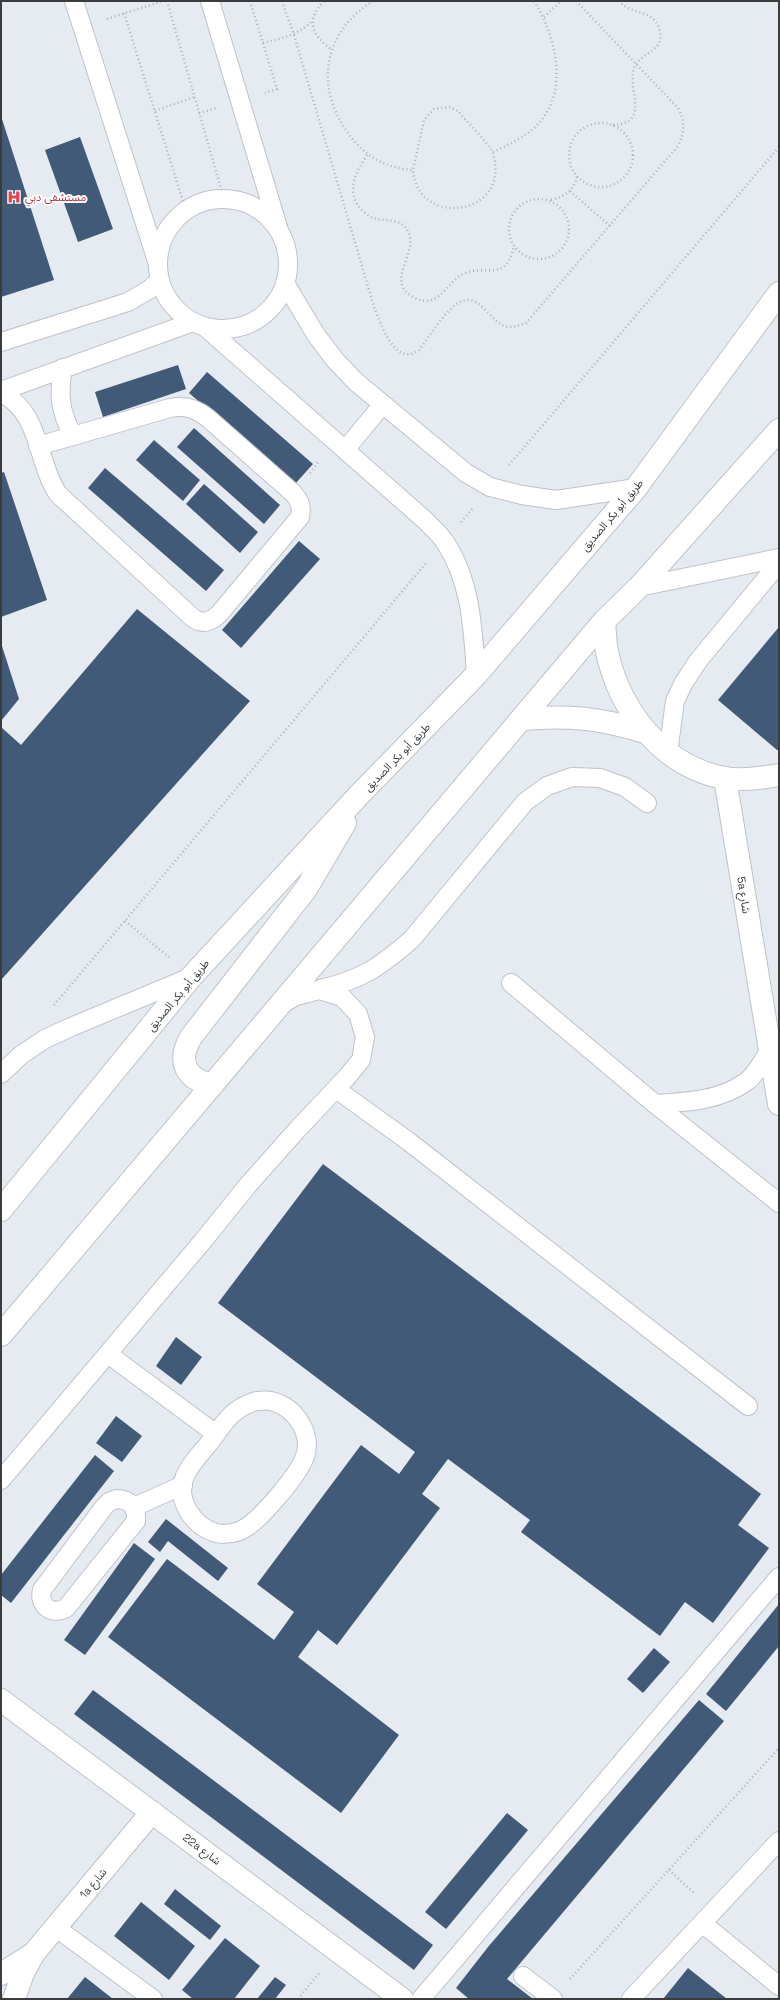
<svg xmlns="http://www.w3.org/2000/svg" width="780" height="2000" font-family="'Space Grotesk','Noto Sans Arabic',sans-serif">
<rect width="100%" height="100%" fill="#e6ebf1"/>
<g fill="#405a77">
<path d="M1,116L54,280L1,297Z"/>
<path d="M80,137L113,229L78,242L45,150Z"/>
<path d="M178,365L186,389L103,417L95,392Z"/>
<path d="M207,372L313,464L295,484L189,393Z"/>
<path d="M194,428L280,505L264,524L177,447Z"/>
<path d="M154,440L200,480L183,501L136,460Z"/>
<path d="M105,468L224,570L206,591L88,488Z"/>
<path d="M4,472L47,600L1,617V473Z"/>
<path d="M204,484L258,532L240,553L186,504Z"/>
<path d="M299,541L320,559L241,648L222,630Z"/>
<path d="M137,609L250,701L1,980V727L21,745Z"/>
<path d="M779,627V750H777L718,700Z"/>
<path d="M1,643L19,699L1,721Z"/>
<path d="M323,1164L761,1494L738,1525L769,1548L713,1623L685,1602L660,1636L521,1532L530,1520L448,1459L422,1494L440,1508L337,1645L318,1630L298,1657L399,1735L341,1813L108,1637L167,1559L274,1640L294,1612L257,1584L361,1445L399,1474L415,1452L218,1303Z"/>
<path d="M176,1337L202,1357L181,1385L156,1366Z"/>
<path d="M116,1416L142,1436L122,1462L96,1443Z"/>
<path d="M95,1455L114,1471L11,1603L1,1595V1575Z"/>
<path d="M166,1519L228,1568L218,1581L168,1541L160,1552L148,1542Z"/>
<path d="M134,1543L155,1559L85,1655L64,1640Z"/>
<path d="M779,1604V1646L726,1711L706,1694Z"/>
<path d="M654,1648L670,1662L643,1693L627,1679Z"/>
<path d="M93,1690L433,1945L414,1970L74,1714Z"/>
<path d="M699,1700L724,1721L507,1979L533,1999H469L456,1988L488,1947Z"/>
<path d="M507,1813L528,1830L446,1929L425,1912Z"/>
<path d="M175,1889L221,1926L210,1940L164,1904Z"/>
<path d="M141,1902L195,1946L169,1980L114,1936Z"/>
<path d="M225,1938L260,1966L234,1999H193L182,1990Z"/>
<path d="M688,1968L727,1999H663Z"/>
<path d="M85,1977L113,1999H67Z"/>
<path d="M275,1977L286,1985L275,1999H257Z"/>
</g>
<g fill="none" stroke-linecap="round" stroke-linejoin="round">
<g stroke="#bec3c9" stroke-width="20">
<g id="lane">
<path d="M74,1L157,261"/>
<path d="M210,1L278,227"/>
<circle cx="223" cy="264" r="65"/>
<path d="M285,283L316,335L335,360L356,382L466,473L490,487L522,495L556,500L636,488"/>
<path d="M205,327L426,521C432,528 440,534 445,542C471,581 473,629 476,675"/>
<path d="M1,342L128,302L150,289L160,280"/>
<path d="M63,368C58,396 60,411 73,436"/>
<path d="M1,391L193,322"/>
<path d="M1,393C41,412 36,461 58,494L193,618L198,621L205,622L213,619L219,614L300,517C302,506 300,501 293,493L209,419C197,409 186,405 170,408L38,446"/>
<path d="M345,450L383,404"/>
<path d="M639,587L779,558"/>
<path d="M668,753L675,701L683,684L698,661L779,563"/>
<path d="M511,983L655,1104L779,1203"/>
<path d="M320,989C361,980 380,967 412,939L525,802L547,786L572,777L600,778L625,787L647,803"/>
<path d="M1,1074L21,1055L45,1039L71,1027L191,977"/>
<path d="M336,1089L408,1141L748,1406"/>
<path d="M655,1104C687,1102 719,1101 746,1082C756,1075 763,1060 770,1050"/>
<path d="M108,1354L216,1434"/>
<path d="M256,1401C261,1401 267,1400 271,1401C296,1407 314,1435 304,1459C297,1476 261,1519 245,1528C238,1533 225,1535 216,1533C193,1526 175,1500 185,1476C190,1464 202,1452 210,1442C225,1422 231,1409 256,1401Z"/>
<path d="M1,1480L202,1242L248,1185L296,1131L346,1078L361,1060L365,1037L358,1014L342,997L319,990L296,996L280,1005"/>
<path d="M116,1499C130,1499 137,1507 136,1521L66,1608C51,1616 38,1605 42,1590L104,1507L109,1502Z"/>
<path d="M134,1507L183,1485"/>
<path d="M702,1923L779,1986"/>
<path d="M55,1927L153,1999"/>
<path d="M523,1976L553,1999"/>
<path d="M421,1999L779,1577"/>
<path d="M631,1999L779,1841"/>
</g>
</g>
<g stroke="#bec3c9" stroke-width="24">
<g id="street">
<path d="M725,778L779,1104"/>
<path d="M1,1700L402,1999"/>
<path d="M1,1974L33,1954"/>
<path d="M14,1999L23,1973L34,1953L152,1812"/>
</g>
</g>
<g stroke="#bec3c9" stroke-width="24">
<g id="secondary">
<path d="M604,621C605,631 605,642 607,652C620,711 662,766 724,778C742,781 762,778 779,775"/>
<path d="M521,719C568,715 600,718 645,732"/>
</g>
</g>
<g stroke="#bec3c9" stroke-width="24">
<g id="primary">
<path d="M212,1085C185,1079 177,1061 191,1037L306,889L345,823"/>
<path d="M1,1210L192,976L358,796L476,675L636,488L779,293"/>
<path d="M1,1335L604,621L639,587L779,430"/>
</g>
</g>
<g stroke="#afb3b8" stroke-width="2.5" stroke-dasharray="1 3" stroke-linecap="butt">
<path d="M167,1L224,199"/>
<path d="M250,1L277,89L265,93"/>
<path d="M282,1L294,35L374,307C381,324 395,368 419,350C430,336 440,318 454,306C478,285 490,325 508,327C515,327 520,325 526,323L678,146C685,132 685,122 678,108L576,1"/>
<path d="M324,1C305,21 312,35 332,50"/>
<path d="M373,1C325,31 314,83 346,130C362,155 384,168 413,170C417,229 512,216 493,154C491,145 465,120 458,111L450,107L434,109L424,120L413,170"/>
<path d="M124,13L186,211"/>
<path d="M544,17L561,1"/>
<path d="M107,19L163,1"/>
<path d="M263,43C282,38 299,35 312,21"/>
<path d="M155,111L194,97"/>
<path d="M199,113L216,108"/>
<circle cx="601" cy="155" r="32"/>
<path d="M613,125C654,123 623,85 636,64C645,51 666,50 659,28C653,9 630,15 619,1"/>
<path d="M493,152C508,145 523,138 535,127C571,93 556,37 534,1"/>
<path d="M367,155C358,170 348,184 356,202C360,209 366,215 373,218C387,222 403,217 409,234C417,255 385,281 413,297C439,311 446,282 463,274C486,263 507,284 514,245"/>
<path d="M570,191L610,226"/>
<circle cx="539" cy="229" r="30"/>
<path d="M551,200C565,196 574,191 577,176"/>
<path d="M509,465L779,147"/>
<path d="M310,473L319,461"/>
<path d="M461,522L474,507"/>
<path d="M125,921L169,957"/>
<path d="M54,1005L427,562"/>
<path d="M669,1870L695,1894"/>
<path d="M570,1979L779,1748"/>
<path d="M298,1999L319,1973"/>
</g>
<use href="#lane" stroke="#fff" stroke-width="18"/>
<use href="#street" stroke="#fff" stroke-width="22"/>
<use href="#secondary" stroke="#fff" stroke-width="22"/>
<use href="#primary" stroke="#fff" stroke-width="22"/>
</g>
<defs>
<g id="hospital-bare" transform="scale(1.08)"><path d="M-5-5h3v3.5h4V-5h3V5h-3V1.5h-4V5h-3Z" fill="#e0444e" stroke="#fff" stroke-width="2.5" paint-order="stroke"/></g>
</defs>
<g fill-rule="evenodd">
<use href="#hospital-bare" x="14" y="197"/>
</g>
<g text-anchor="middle" stroke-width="4" stroke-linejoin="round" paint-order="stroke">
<g font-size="11" fill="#be3a42" stroke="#fff" text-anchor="start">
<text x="25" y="201">مستشفى دبي</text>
</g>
<g font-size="11" fill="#3a3c3e" stroke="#fff">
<text transform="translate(612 515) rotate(-50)" y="4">طريق أبو بكر الصديق</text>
<text transform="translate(397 757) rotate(-46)" y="4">طريق أبو بكر الصديق</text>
<text transform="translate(744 895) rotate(81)" y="4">5a شارع</text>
<text transform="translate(178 995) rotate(-50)" y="4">طريق أبو بكر الصديق</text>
<text transform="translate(202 1849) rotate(37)" y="4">22a شارع</text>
<text transform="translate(93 1883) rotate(-50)" y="4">1a شارع</text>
</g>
</g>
<rect width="780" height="2000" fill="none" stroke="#3a3c3e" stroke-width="4"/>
</svg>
